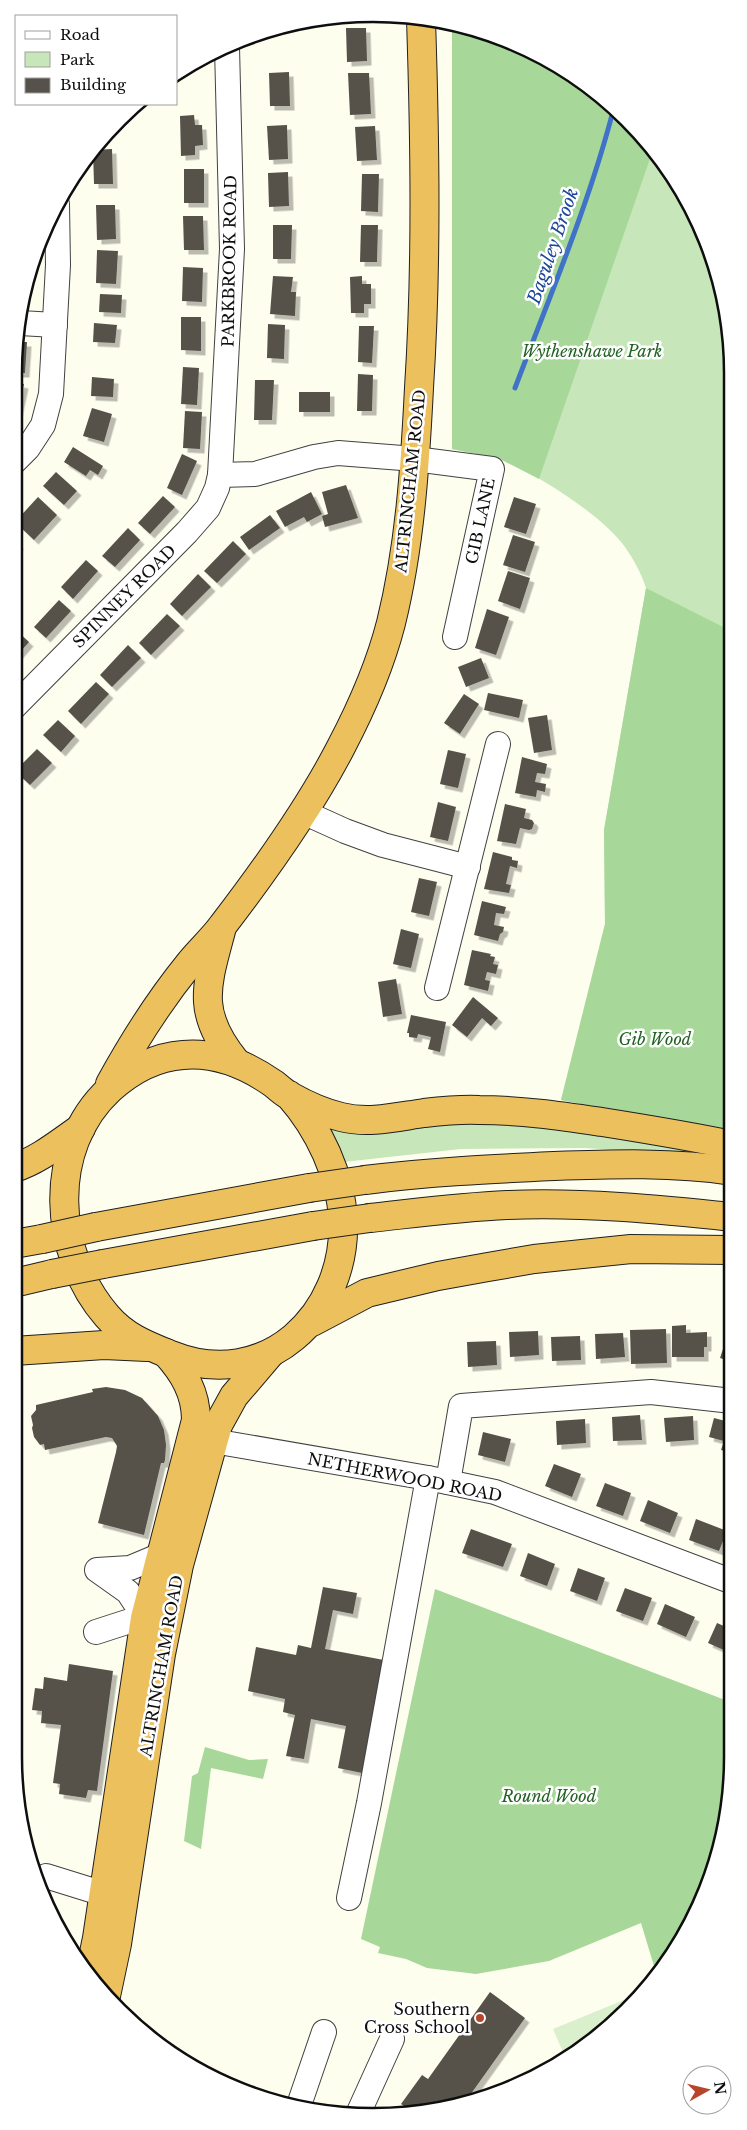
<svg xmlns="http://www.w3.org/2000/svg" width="747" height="2130" font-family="'Libre Baskerville',serif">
<defs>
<filter id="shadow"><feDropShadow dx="4.5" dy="4.5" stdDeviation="0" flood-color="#0004"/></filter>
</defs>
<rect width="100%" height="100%" fill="#fefeef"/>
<g fill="#c7e7ba">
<path d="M466,26L554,62L644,136L696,215L730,326L732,1133L561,1100L605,924L604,830L646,588C641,573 634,560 625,547C602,515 537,474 500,459C485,454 467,452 452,449L458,155Z"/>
<path d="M471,1121L582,1132L706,1152L707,1155L583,1148L461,1149L344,1162L327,1125Z"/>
</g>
<g fill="#a8d79a">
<path d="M452,24L466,26L554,62L644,136L653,150L539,479L500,459L452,449Z"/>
<path d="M646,588L731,631L732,1133L561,1100L605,924L604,830Z"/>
<path d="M435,1589L733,1703V1757L721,1849L672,1957L657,1976L641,1923L549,1961L476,1974L427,1968L406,1959L378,1953L380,1947L361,1939Z"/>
<path d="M205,1747L249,1760L268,1759L263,1779L211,1768L201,1849L184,1841L192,1776L198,1773Z"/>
</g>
<path fill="#daefcb" d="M641,1993L628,2011L574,2055L566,2059L553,2029Z"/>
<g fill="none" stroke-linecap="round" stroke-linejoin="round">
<path stroke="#4073c7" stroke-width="5" d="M515,388C549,298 589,204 613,111"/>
</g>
<g fill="#56514a" filter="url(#shadow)">
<path d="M346,28H366L367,61L347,62Z"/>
<path d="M289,72L290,106H270L269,73Z"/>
<path d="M348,73H369L371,114L350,115Z"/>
<path d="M194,115L195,125H202L203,145L195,146V155L181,156L180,116Z"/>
<path d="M287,125L288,159L269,160L267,126Z"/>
<path d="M375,126L377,160L357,161L355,127Z"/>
<path d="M112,149L113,184H94L93,150Z"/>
<rect x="184" y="169" width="20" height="34"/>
<path d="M288,172L289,206L269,207L268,173Z"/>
<path d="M362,174H379L378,212L361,211Z"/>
<path d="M96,205H115L116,239L97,240Z"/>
<path d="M183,216H203L204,250H184Z"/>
<path d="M273,225H292L291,259H273Z"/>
<path d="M361,225H378L377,262H360Z"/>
<path d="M97,250L118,251L116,284L96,283Z"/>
<path d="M183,267L203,268L202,302L182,301Z"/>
<path d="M273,276L293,277L291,292H296L295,316L270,314Z"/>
<path d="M362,276V284H371V304H364V313H351L350,277Z"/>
<path d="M100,294L122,295L121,313L99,312Z"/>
<path d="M181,317H201V351L181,350Z"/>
<path d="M94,323L117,325L115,343L93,342Z"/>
<path d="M268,324L285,325L284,359L267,358Z"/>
<path d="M359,326H374L372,363L358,362Z"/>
<path d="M18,342H27L25,373H14Z"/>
<path d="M183,367L199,368L197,405L181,404Z"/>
<path d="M358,374L373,375L372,411H357Z"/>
<path d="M92,377L114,379L113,397L91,396Z"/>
<path d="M255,380H274L272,420H254Z"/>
<path d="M14,382L24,384L16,422L14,421Z"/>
<rect x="299" y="392" width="31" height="20"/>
<path d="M92,408L112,414L104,442L83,436Z"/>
<path d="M185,411L202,412L200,449L183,448Z"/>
<path d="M73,447L103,466L98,475L90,470L86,476L64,462Z"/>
<path d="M182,454L197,461L182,495L167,488Z"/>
<path d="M56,472L77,491L64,505L43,486Z"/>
<path d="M346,485L358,518L325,527L322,516L328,514L322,492Z"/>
<path d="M311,492L322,514L307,522L304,517L285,527L276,511Z"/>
<path d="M163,496L175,507L150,534L138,523Z"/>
<path d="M38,497L57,515L34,540L15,522Z"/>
<path d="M514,497L536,504L526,534L504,527Z"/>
<path d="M270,515L280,528L249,550L240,537Z"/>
<path d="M128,528L140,540L115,567L102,556Z"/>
<path d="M513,535L535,542L525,572L503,565Z"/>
<path d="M14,540L19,545L14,551Z"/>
<path d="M233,541L246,554L217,583L204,571Z"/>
<path d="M86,560L98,571L73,599L61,587Z"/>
<path d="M508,571L530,578L520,609L498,601Z"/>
<path d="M198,574L211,587L182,616L170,604Z"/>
<path d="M59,600L71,611L46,638L34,627Z"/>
<path d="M487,609L509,617L496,655L475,648Z"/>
<path d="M167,614L180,626L151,655L139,643Z"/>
<path d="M17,631L29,642L14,659V634Z"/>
<path d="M128,645L141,658L112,687L100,675Z"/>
<path d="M481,658L489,678L466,687L458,667Z"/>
<path d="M96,682L109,694L81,724L68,711Z"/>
<path d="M488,693L523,700L519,718L484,710Z"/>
<path d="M464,694L479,704L460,734L444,723Z"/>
<path d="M547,715L552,750L534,753L528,718Z"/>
<path d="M58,720L75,736L61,752L43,735Z"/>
<path d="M37,749L52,763L30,785L15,771Z"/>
<path d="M448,750L466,754L458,788L440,784Z"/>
<path d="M522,757L547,764L545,774L537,773L535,782L546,784L545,792L537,790L536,797L515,793Z"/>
<path d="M438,802L456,807L448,841L430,837Z"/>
<path d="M505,804L526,809L524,818L532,820L534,823L532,829L529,830L520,828L516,844L497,841Z"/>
<path d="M493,852L512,857V860L518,861L517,868L510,866L506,884L511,885L509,893L484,889Z"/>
<path d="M419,878L437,882L429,916L411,912Z"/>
<path d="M482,901L506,907L504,914L496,913L494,925L504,927L503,932L500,934L498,941L474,935Z"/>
<path d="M401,929L419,934L411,968L393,964Z"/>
<path d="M472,950L491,954L490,956L495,957L493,964L498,965L496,974L487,972L485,980L490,981L488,991L464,985Z"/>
<path d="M396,979L402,1014L383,1017L378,982Z"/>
<path d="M473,997L498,1018L491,1026L482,1018L467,1037L452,1025Z"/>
<path d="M411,1015L446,1022L440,1052L428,1049L431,1037L418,1034L417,1038L409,1037V1033H407Z"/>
<path d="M686,1325V1333L707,1332V1347H704V1357H672V1326Z"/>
<path d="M666,1329L667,1363L631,1364L630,1330Z"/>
<path d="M538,1331L539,1355L510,1357L509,1332Z"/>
<path d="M623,1333L625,1357L596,1359L595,1334Z"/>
<path d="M580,1336L581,1360L552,1361L551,1337Z"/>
<path d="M726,1340L732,1341V1362L720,1358Z"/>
<path d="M496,1341L497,1365L468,1367L467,1342Z"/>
<path d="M106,1387L125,1390L142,1398L158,1416L164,1430L166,1445L165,1460L164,1463H161L144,1535L98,1523L116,1452L117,1446L112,1438L106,1437L45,1450L44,1444L40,1445L34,1437L32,1428L33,1425L31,1416L36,1410V1405L93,1392L92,1389Z"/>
<path d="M640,1415L642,1440L613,1441L612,1417Z"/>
<path d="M693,1416L694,1440L666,1442L664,1418Z"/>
<path d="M714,1418L733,1423V1453L721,1450L724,1441L709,1437Z"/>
<path d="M585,1419L586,1443L557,1445L556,1421Z"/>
<path d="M483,1432L511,1439L505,1462L478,1455Z"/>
<path d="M554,1464L581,1474L572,1497L545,1486Z"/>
<path d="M605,1483L631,1493L623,1516L596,1506Z"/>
<path d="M648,1500L678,1513L670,1533L640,1521Z"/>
<path d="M696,1519L727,1531L719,1551L689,1540Z"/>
<path d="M471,1529L512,1544L503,1567L462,1553Z"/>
<path d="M528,1553L555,1564L547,1586L520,1576Z"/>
<path d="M578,1568L605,1578L597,1601L570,1591Z"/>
<path d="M323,1587L357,1593L353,1614L333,1610L325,1649L384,1660L362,1773L338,1768L346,1726L311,1719L304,1759L286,1756L295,1715L283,1712L285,1699L248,1691L256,1647L296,1655L298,1645L311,1648Z"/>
<path d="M625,1588L652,1598L643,1621L616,1611Z"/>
<path d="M665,1604L695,1617L686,1637L657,1624Z"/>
<path d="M717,1623L733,1630V1654L708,1643Z"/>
<path d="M69,1664L113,1671L97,1791L88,1790L86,1798L59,1794L60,1784L53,1783L61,1725L41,1723L42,1711L32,1710L35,1688L43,1689L44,1677L67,1681Z"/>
<path d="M490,1992L525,2018L463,2105L402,2115L407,2108L401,2104L422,2075L428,2079Z"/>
</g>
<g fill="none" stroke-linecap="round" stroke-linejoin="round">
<g stroke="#414141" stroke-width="26">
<g id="minor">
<path d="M20,323L55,325"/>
<path d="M14,462L28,448L43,425L51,394L58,265L57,204"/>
<path d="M220,475L255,474L314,457L338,453L415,459L492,469L455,637"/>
<path d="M14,707L187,532L208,508L217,488L220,475L232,249L227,47"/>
<path d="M303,812L345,831L383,845L468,867"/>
<path d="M437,988L498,744"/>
<path d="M213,1441L428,1478L495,1492L733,1582"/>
<path d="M448,1482L461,1406L651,1392L732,1401"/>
<path d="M96,1632L130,1621L145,1618L128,1592L97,1570L130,1568L161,1555"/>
<path d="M46,1876L104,1894"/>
<path d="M349,1898L369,1803L428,1478"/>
<path d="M299,2105L324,2032"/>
<path d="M358,2114L392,2039"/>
</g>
</g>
<g stroke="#1f1f1f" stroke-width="30">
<g id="highway">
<path d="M221,931C206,987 196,1013 236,1062"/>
<path d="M110,1084C133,1042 159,1001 189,964C200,950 213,939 223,925C266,869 309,809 341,747C362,707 380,666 391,623C410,546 415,467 419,388C427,265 425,142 421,19"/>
<path d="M289,1095C319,1129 341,1175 343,1220C347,1315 265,1393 171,1355C146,1345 125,1337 107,1316C53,1254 46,1148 110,1089C130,1071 155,1057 183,1055C217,1052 247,1065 274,1084C279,1088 284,1093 290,1096C306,1105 324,1113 341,1117C369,1124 396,1117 424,1113C442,1111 460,1109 479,1110C521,1110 561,1116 602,1122C646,1129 689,1136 732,1145"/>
<path d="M14,1168C39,1160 59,1143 81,1128"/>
<path d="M365,1180C428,1172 491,1169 554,1166C613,1164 674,1162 732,1171"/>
<path d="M370,1218C416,1213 461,1207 507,1205C582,1202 658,1209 732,1217"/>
<path d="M96,1227L309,1188"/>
<path d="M14,1244L42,1239"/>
<path d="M103,1264L313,1226"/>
<path d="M14,1283L52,1274"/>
<path d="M312,1322L367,1293L438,1276L488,1267L534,1259L631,1249L732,1250"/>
<path d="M14,1351L104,1345L147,1347"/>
<path d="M90,1972L97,1938L145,1618L196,1420C196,1393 184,1373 166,1353"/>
<path d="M106,1996L117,1944L161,1654L179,1565L218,1425L234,1396L269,1355"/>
</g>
</g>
<use href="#minor" stroke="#fff" stroke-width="24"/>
<use href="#highway" stroke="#edc05e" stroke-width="28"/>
<g stroke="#1f1f1f" stroke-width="30" stroke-linecap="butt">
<g id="highway-bridge">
<path d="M309,1188L365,1180"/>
<path d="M313,1226L370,1218"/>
<path d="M42,1239L96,1227"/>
<path d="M52,1274L103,1264"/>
</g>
</g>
<use href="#highway-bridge" stroke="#edc05e" stroke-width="28"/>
</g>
<circle fill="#b7452c" stroke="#fff" stroke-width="2" cx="480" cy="2018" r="5"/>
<g text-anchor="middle" stroke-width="5" stroke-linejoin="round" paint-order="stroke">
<g font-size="16" fill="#0e0e0e" stroke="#fff">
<text transform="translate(229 261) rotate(-89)" y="6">PARKBROOK ROAD</text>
<text transform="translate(410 481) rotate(-84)" y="6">ALTRINCHAM ROAD</text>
<text transform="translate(480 521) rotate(-78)" y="6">GIB LANE</text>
<text transform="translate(124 596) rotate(-45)" y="6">SPINNEY ROAD</text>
<text transform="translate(405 1477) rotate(11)" y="6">NETHERWOOD ROAD</text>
<text transform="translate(161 1666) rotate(-80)" y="6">ALTRINCHAM ROAD</text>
</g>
<g font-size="16" font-style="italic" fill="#216222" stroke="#fff">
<text x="592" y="357">Wythenshawe Park</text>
<text x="655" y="1045">Gib Wood</text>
<text x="549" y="1802">Round Wood</text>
</g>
<g font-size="16" fill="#0e0e0e" stroke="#fff" text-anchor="end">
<text x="470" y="2015">Southern<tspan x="470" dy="18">Cross School</tspan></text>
</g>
<g font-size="18" font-style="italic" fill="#1c479a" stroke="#fff">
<text transform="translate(553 246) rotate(-71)" y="6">Baguley Brook</text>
</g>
</g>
<path d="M0 0H747V2130H0ZM373 22H373A351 351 0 0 1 724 373V1757A351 351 0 0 1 373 2108H373A351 351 0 0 1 22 1757V373A351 351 0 0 1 373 22Z" fill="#fff" fill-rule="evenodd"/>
<path fill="none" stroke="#0e0e0e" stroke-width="2.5" d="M373 22H373A351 351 0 0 1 724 373V1757A351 351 0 0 1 373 2108H373A351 351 0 0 1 22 1757V373A351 351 0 0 1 373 22Z"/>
<rect x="15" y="15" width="162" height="90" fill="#ffffff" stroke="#9f9f9f"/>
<rect x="25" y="31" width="25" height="8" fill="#ffffff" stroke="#9f9f9f"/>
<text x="60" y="40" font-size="15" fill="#0e0e0e">Road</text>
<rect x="25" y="52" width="25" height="15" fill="#c7e7ba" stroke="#9f9f9f"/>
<text x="60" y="65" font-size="15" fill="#0e0e0e">Park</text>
<rect x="25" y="78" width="25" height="15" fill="#56514a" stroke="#9f9f9f"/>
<text x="60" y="90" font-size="15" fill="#0e0e0e">Building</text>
<g transform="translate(707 2090) rotate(82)"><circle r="24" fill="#ffffff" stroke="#9f9f9f"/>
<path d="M0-4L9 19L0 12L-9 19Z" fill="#b7452c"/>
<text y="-8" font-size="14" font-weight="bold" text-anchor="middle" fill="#0e0e0e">N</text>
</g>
</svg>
